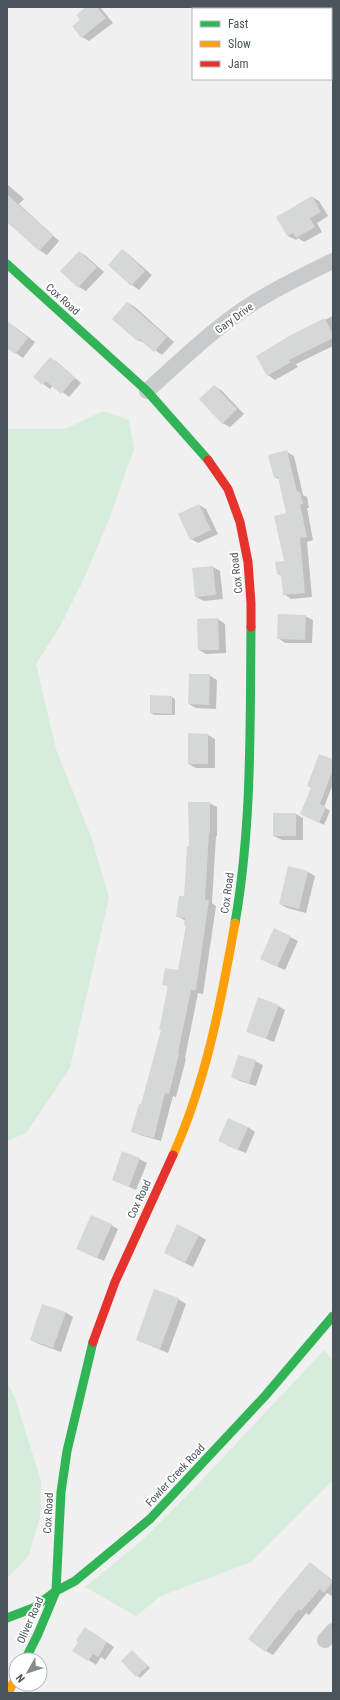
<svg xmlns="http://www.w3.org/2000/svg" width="340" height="1700" font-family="'Roboto Condensed',sans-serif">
<rect width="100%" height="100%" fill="#f0f0f0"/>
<g fill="#d7eddc">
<path d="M103,411L129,420L134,449L108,522L82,583L61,625L36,664L56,749L92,839L109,898L70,1068L26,1133L7,1141V429H65Z"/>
<path d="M324,1350L333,1361V1480L251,1562L161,1596L136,1616L85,1587L139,1543L200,1482Z"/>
<path d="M7,1382L15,1398L41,1481L40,1517L28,1557L7,1578Z"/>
</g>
<g fill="#0003">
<path d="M88,7H100L113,23L89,41L82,37L81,20Z"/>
<path d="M7,184L24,199L19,204L59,241L47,255L39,250L7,218Z"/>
<path d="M312,197L319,201L328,216L317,223L322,232L304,242L298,238L296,240L288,236L277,217Z"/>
<path d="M122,250L129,255L152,275L139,290L132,285L109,265Z"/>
<path d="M79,252L86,256L104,272L86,291L79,287L61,271Z"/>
<path d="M128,303L135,307L174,342L162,355L145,343L137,340Z"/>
<path d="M333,316V346L296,364L298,367L275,380L268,375L291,336Z"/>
<path d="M7,321L35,342L23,358L7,347Z"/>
<path d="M50,358L57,362L81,383L69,397L53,385L50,389L34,377Z"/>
<path d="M215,386L222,391L244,414L230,427L222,423Z"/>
<path d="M287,452L294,456L303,495L307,497L309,508H307L313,540L307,542L312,597L291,599L284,594L282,576L278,574L285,562L287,514L280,480L275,477Z"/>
<path d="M199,505L206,509L218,534L198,543L191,539Z"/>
<path d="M213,567L220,571L223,599L204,601L196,597Z"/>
<path d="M305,616L313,620L312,643H285L278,638Z"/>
<path d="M218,619L225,624L226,653L206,654L199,650Z"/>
<path d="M209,675L217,680L216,709L196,708L189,704Z"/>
<path d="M172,697L175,699V715H154L151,713Z"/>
<path d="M208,735L215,739V768H196L189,764Z"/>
<path d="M333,760V784L324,807L330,811L324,825L306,816Z"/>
<path d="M209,803L217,807V836H216L212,903L216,906L203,994L198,993L185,1058L186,1059L176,1097L173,1096L161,1141L140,1135L132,1131L142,1105L162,1030L169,987L163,984L179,971L186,926V921L177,916L185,898L190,847Z"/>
<path d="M296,814L303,818V840H282L274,836Z"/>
<path d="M308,872L315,876L306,913L287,908L280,904Z"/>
<path d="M290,937L298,941L285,970L269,963Z"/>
<path d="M278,1006L285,1010L274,1042L247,1031Z"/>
<path d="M255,1061L263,1065L256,1086L240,1081L232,1077Z"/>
<path d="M248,1127L255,1132L246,1153L226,1145Z"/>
<path d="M139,1159L147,1163L136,1190L113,1180Z"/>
<path d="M111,1225L118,1229L104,1261L85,1253Z"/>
<path d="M198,1235L206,1240L193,1267L165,1253Z"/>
<path d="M178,1299L186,1304L168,1353L137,1340Z"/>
<path d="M65,1312L73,1317L61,1352L39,1344L31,1340Z"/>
<path d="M311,1563L333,1581V1595L332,1596L327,1593L309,1615L306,1613L273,1655L266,1651Z"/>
<path d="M92,1632L114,1647L105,1660L101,1657L96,1665L74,1650Z"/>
<path d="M132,1651L150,1668L140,1678L122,1661Z"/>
</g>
<g fill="#d6d8d8">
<path d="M86,7H97L106,18L81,38L72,26L80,20L76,15Z"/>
<path d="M7,194L53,236L39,251L7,222Z"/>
<path d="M312,196L321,212L310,218L315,227L296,238L293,233L287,236L276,217Z"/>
<path d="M122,249L145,271L131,286L108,265Z"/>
<path d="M79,251L97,267L78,288L60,271Z"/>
<path d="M127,302L167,337L154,352L139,339L137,341L112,319Z"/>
<path d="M325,318L333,335V338L289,360L291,362L267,376L256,356L291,335Z"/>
<path d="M7,321L28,338L15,354L7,348Z"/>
<path d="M50,357L75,378L61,394L46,381L42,385L33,377Z"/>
<path d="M214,385L237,409L222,424L199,399Z"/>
<path d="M287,450L297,492H300L303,504L300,505L307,537L300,538L305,593L283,595L281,574H277L275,562L284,561L274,516L286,513L278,477L274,478L268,455Z"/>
<path d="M199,504L211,530L190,540L178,514Z"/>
<path d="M213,566L216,595L195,597L192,568Z"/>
<path d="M278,614L306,615L305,640L277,639Z"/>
<path d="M218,618L219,650H198L197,619Z"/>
<path d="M189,674H210L209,705L188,704Z"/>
<path d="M150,695L172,696V714L150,713Z"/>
<path d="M188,733L208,734V764H188Z"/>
<path d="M319,754L333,759V769L320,804L326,807L319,823L300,814L311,788L307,786Z"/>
<path d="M188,802H210V833H209L205,900H209L196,990H191L178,1053L179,1054L169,1094L165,1093L154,1138L131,1132L139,1104H141L161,1030H159L168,986L162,985L165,968L178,970L186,926L184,925L185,918L176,917L179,896H184L187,846H189Z"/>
<rect x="273" y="813" width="23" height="23"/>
<path d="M288,866L308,871L299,909L279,904Z"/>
<path d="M274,928L291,936L277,967L260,959Z"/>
<path d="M258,997L279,1005L266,1039L246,1032Z"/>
<path d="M238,1055L256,1060L249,1083L231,1077Z"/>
<path d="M228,1118L248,1127L238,1150L218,1141Z"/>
<path d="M122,1151L140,1158L129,1187L112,1180Z"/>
<path d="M91,1215L112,1224L97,1258L76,1249Z"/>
<path d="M177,1224L199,1235L185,1263L164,1253Z"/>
<path d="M154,1289L179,1298L160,1349L136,1340Z"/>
<path d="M42,1304L66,1312L53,1348L30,1340Z"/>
<path d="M310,1562L333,1582L324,1593L320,1589L301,1611L299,1609L265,1652L248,1639L282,1595Z"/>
<path d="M85,1627L107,1642L98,1657L93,1654L88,1661L72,1651L78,1642L76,1640Z"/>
<path d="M132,1650L148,1666L136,1677L121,1661Z"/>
</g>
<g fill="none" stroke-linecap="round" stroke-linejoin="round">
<g stroke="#c8cbcb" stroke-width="16">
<path d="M147,391C179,362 211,331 247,307C274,289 304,275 333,261"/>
<path d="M325,1640L333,1631"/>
</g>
<g stroke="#30b455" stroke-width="9">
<path d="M7,264L147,391L208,460"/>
<path d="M235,923C252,826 250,726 251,627"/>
<path d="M7,1618L33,1608L56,1591L75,1581L150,1519L265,1396L333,1316"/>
<path d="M25,1660L38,1634L56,1591L61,1492L67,1451L93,1342"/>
</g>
<g stroke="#ff9f0a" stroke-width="9">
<path d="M173,1155C206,1082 221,1002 235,923"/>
<path d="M8,1693L16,1677"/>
</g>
<g stroke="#e5322d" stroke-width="9">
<path d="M208,460L228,489L240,522L248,562L251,603V627"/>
<path d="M93,1342L115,1282L173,1155"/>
</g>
</g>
<g text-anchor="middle" stroke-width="4" stroke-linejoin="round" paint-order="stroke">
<g font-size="11" fill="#49555a" stroke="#fff">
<text transform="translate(63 299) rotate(42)" y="4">Cox Road</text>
<text transform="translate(234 318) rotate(-36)" y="4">Gary Drive</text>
<text transform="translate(236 573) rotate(-97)" y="4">Cox Road</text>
<text transform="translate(227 893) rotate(-82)" y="4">Cox Road</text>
<text transform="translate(139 1199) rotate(-65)" y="4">Cox Road</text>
<text transform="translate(175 1475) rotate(-47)" y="4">Fowler Creek Road</text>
<text transform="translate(48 1513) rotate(-87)" y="4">Cox Road</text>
<text transform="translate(30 1620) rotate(-66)" y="4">Oliver Road</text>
</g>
</g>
<rect width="340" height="1700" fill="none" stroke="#49555a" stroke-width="16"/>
<rect x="192" y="8" width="140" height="72" fill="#ffffff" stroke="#b6bbbd"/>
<rect x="200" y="21" width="20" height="6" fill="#30b455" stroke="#b6bbbd"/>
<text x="228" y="28" font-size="12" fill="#49555a">Fast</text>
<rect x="200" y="41" width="20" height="6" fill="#ff9f0a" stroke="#b6bbbd"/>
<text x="228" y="48" font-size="12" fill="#49555a">Slow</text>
<rect x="200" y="61" width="20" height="6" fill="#e5322d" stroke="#b6bbbd"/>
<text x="228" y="68" font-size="12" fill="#49555a">Jam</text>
<g transform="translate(28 1672) rotate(231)"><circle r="19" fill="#ffffff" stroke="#b6bbbd"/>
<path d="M0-3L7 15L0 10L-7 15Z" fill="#838b8e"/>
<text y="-6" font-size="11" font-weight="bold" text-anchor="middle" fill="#49555a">N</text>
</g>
</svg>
